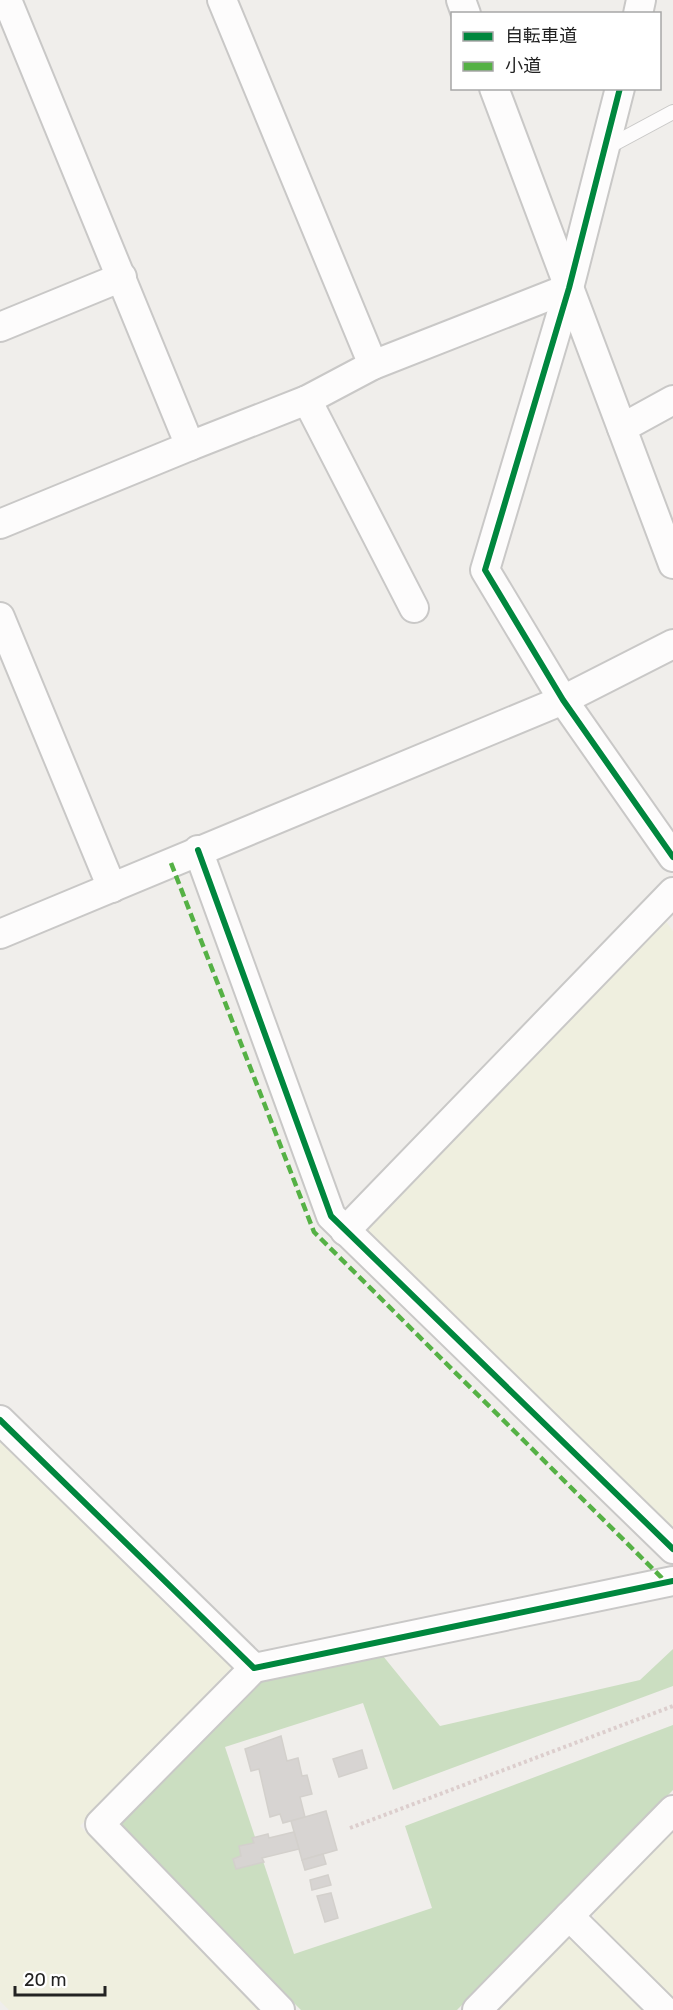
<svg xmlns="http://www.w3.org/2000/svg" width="673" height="2010" font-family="Rubik,'Noto Sans JP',sans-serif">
<rect width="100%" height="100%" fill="#f0eeeb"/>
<g fill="#efefdf">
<path d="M665,920L673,931V1533L365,1230Z"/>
<path d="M0,1435L235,1664L80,1826L262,2010H9L0,2001Z"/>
<path d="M673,1830V1999L596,1923L593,1911Z"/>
<path d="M565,1939L578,1940L650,2010H495Z"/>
</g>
<path fill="#cbdec1" d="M673,1649V1686L393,1790L363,1703L225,1747L294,1954L432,1908L405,1826L673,1725V1790L457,2010H301L117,1827L259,1681L383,1656L440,1726L640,1680Z"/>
<g fill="#d7d4d2" stroke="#d3d0cc" stroke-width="1.5">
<path d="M281,1736L287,1761L298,1758L302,1776L307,1775L312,1794L300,1797L305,1817L283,1823L280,1814L270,1817L259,1769L251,1771L245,1749Z"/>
<path d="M362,1750L367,1768L339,1777L333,1759Z"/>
<path d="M326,1811L337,1850L302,1860L291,1821Z"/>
<path d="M294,1832L299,1849L262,1858L264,1862L236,1869L233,1859L241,1856L239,1846L254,1843L252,1838L268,1834L269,1838Z"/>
<path d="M323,1854L326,1864L305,1870L302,1860Z"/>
<path d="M328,1875L331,1885L312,1890L310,1880Z"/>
<path d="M331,1893L338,1918L325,1922L317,1896Z"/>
</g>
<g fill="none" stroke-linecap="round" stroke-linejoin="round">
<g stroke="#c9c8c7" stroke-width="16">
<path id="service" d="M606,148L673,112"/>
</g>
<g stroke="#c9c8c7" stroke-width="32">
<g id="minor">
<path d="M222,0L373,365"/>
<path d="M461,0L466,14"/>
<path d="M638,14L641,0"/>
<path d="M494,88L673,564"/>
<path d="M620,88L569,288L485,570L563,700L673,857"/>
<path d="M0,327L122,277"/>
<path d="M307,400L414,608"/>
<path d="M622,428L673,400"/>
<path d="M190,446L307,400L373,365L569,288"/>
<path d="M0,524L190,446L7,0"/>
<path d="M0,617L112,888"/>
<path d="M198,850L331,1216L673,1549"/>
<path d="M0,934L563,700L673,644"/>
<path d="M345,1231L673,892"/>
<path d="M0,1420L254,1668L673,1581"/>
<path d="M254,1668L100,1824L280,2010"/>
<path d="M569,1916L664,2010"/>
<path d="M477,2010L673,1810"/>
</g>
</g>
<path stroke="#dccecd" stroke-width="4" stroke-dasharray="3 3" stroke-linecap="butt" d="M350,1828L673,1706"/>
<use href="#service" stroke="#fdfcfc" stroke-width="14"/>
<use href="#minor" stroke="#fdfcfc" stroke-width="28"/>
<path stroke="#55b145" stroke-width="4.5" stroke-dasharray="9 4.5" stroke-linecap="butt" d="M171,863L314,1232L666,1582"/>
<g stroke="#fff" stroke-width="10">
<g id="cycleway">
<path d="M620,88L569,288L485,570L563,700L673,857"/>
<path d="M198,850L331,1216L673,1549"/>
<path d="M0,1420L254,1668L673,1581"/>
</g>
</g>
<use href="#cycleway" stroke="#00873e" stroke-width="6"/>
</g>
<rect x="451" y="12" width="210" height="78" fill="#ffffff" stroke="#a7a7a7" stroke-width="1.5"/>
<rect x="463" y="32" width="30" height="9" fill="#00873e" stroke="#a7a7a7" stroke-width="1.5"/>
<text x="505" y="42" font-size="18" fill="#222222">自転車道</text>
<rect x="463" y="62" width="30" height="9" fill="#55b145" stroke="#a7a7a7" stroke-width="1.5"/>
<text x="505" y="72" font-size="18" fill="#222222">小道</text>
<path d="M15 1986v9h90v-9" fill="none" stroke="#222222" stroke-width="3"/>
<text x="24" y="1986" font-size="18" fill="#222222" stroke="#ffffff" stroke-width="4.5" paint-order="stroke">20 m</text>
</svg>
